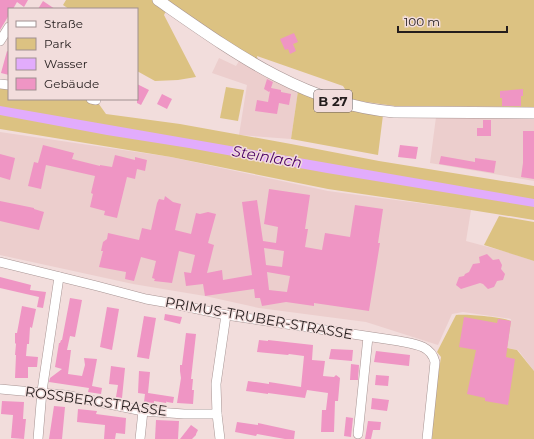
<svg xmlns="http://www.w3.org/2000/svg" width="534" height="439" font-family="Montserrat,sans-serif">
<rect width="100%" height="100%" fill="#f2dddc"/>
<g fill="#eccecd">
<path d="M242,56L298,91L291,139L239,135L247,85L212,73L219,58L236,66Z"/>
<path d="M436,117H534V181L430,163Z"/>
<path d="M0,132L171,157L328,191L471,210L466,241L507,252L534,261V371L518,350L507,348L511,319L463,312L452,314L438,345L366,322L259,308L205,296L133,284L0,255Z"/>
</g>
<g fill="#dcc282">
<path d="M66,0H534V107L395,106L352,100L343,86L257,56L259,67L168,7L164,15L196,77L178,80L155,81L137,71V9H69L63,5Z"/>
<path d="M0,84L9,85V99H91L96,100L106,114L180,124L291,144L379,161L534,186V220L471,210L328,189L171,157L0,129Z"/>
<path d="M226,87L244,90L238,121L220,118Z"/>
<path d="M298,91L383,115L378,155L291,139Z"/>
<path d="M499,216L534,222V261L484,245Z"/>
<path d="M456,315C467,314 502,317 511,321L507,348L517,350L534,371V439H432L435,394L441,357L437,352Z"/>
</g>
<path fill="#e2acfc" d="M0,106L534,199V207L327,173L189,148L107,135L0,115Z"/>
<g fill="#ef95c4" fill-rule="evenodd">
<path d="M0,0H28L24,7L17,2L13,9H9V15L0,30Z"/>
<path d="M43,1L55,9H38Z"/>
<path d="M294,33L298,42L293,44L296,51L290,54L288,49L285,50L280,39Z"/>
<path d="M7,51L9,52V75L1,73Z"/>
<path d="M267,79L273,82L271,88L281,90V92L291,94L289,105L279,103L277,114L255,111L257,100L268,102L270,91L269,92L264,89Z"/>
<path d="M137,84L149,90L141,105L137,103Z"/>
<path d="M523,89V96H521V106H502V98H500V91Z"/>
<path d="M162,94L172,99L167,109L157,104Z"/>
<path d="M483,120H491V136H477V128H483Z"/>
<path d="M523,131H534V179L521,177L523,163Z"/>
<path d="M43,145L74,153L72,159L100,166V165L112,167L115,155L135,160V157L147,160L145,171L137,169L135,179L127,177L117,218L104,215L105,211L90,207L93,194L91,193L95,176L46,165L41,189L28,186L34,162L38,163Z"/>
<path d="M400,145L418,147L416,159L398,157Z"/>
<path d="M0,154L15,158L10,180L0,177Z"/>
<path d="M441,156L475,162V158L496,161L494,173L439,164Z"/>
<path d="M269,189L310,195L305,229H308L305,247L322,250L325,233L350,237L355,205L383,209L378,243H380L369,311L314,303V306L286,302L262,306L260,298H255L254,289L205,296L203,284L186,286L184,272L191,273L195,255L179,251L172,283L154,281L155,279L152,278L156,261L141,257L134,281L125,279L126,272L99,267L103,251H101L103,242L107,239L108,233L139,240L142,228L151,230L157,203L159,199L164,200L165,196L173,202L181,204L175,230L191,234L196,213L200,214L208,212L216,214L208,243L214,245L207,273L222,270L223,280L252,275L242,202L257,200L263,241L276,243L278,227L264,224ZM264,248L284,251L282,267L266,265ZM267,272L290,276L287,292L269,290Z"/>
<path d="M0,201L34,208V209L44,212L39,230L0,221Z"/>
<path d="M487,254L493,260L499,259L502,265L501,269L505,274L503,280L497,281L494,287L488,289L483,284L480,283L461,289L456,285L459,277L464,276L465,274L469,272L473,264L480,263L479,257Z"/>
<path d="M0,277L31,285L30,290L46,292L43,308L37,307L39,297L0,288Z"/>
<path d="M70,298L82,300L75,337L70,336L67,350H71L68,374L82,376L85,365L84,358L97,359L92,386L102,388L101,394L88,392L89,388L49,382L50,378L62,369L55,367L59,343H60L61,340H62Z"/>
<path d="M22,306L36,309L32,328L30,327L29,344H27L26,356L38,357L37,367H28V378H15L16,355H15L16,344L15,343V333H17Z"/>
<path d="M107,307L119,309L112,350L100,347Z"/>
<path d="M165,314L182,317L180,324L164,320Z"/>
<path d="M144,316L156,318L149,359L137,357Z"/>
<path d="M464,317L497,323L498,319L511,321L506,357L515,359L508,405L485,401V398L467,394L476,350L459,347Z"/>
<path d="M186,333L196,334L191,379H193L192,390H194L193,404L177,403L181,378L180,371V365H182Z"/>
<path d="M259,340L268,341V340L313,345L312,360L325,361L323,376L334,377L336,375L340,378L338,401H335L334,432H321L322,410H326L328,393L307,390L305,398L268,393V394L246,391L248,381L269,384V382L301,387L304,356L289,354L288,355L257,352Z"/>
<path d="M331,349L353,350L352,361L329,359Z"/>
<path d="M376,351L410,355L409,366L374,362Z"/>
<path d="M351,364L359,365L358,380H350Z"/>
<path d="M111,366L125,368L122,398L116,397L118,385L109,384Z"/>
<path d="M139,371L150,372L148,393L174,397L173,403L167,402V401L166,403L154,401V403L144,402L145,394L138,393Z"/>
<path d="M376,375L389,376L388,386L375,385Z"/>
<path d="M372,398L389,400L387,411L371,409Z"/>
<path d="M2,401L24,402L23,419H26L24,439L11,438L13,415L1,414Z"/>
<path d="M54,406L65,407L62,439H49Z"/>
<path d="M78,409L97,411L96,414L126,418L125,434L116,433L115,439H104L105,425L77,422Z"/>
<path d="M346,417L353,418L351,437L344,436Z"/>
<path d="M156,420L179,421L178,439H155Z"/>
<path d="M368,421L381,422L380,430H373L371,439H365Z"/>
<path d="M237,422L258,425V423L295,431L294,439H285L257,434L256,436L235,432Z"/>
<path d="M191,425L198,430L196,434V435L192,439H180Z"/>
</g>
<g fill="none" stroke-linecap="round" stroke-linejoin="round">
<g stroke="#a79493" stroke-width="10">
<g id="minor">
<path d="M0,41L9,27"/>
<path d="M0,84L9,85"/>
<path d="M91,99L96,100"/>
<path d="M0,262L97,286L146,299L169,303L226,315L399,341C414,344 431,345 435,362L427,439"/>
<path d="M0,389L65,395L143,411L184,414H217"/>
<path d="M358,434L368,337"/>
<path d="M38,439L42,391L59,277"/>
<path d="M140,439L143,411"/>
<path d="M220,439L217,414L216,384L226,315"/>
</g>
</g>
<g stroke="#a79493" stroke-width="12">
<path id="major" d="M158,0C230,50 304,105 394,112L534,113"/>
</g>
<use href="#minor" stroke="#fff" stroke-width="9"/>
<use href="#major" stroke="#fff" stroke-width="11"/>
</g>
<g text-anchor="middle" stroke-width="3" stroke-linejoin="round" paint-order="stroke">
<rect fill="#f2dddc" stroke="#625756" stroke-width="1" x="314" y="90" width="38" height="22" rx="3"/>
<g font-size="13" font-weight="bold" fill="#241d1d">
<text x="333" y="106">B 27</text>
</g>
<g font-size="14" fill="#241d1d" stroke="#f2dddc">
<text transform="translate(259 318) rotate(10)" y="5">PRIMUS-TRUBER-STRASSE</text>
<text transform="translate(96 401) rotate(8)" y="5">ROSSBERGSTRASSE</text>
</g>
<g font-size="15" font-style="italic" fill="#4d0366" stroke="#f2dddc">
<text transform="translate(267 157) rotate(10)" y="5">Steinlach</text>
</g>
</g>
<rect x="8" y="8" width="130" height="92" fill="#f2dddc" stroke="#a09090"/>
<rect x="16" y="21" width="20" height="6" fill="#ffffff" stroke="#a09090"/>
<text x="44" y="28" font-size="12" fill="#241d1d">Straße</text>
<rect x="16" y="38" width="20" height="12" fill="#dcc282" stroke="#a09090"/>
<text x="44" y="48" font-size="12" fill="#241d1d">Park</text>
<rect x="16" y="58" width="20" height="12" fill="#e2acfc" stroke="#a09090"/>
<text x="44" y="68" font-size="12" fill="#241d1d">Wasser</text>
<rect x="16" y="78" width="20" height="12" fill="#ef95c4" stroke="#a09090"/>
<text x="44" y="88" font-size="12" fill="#241d1d">Gebäude</text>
<path d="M398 26v6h109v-6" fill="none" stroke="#241d1d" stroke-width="2"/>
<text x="404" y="26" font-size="12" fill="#241d1d" stroke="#f2dddc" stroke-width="3" paint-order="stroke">100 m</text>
</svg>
